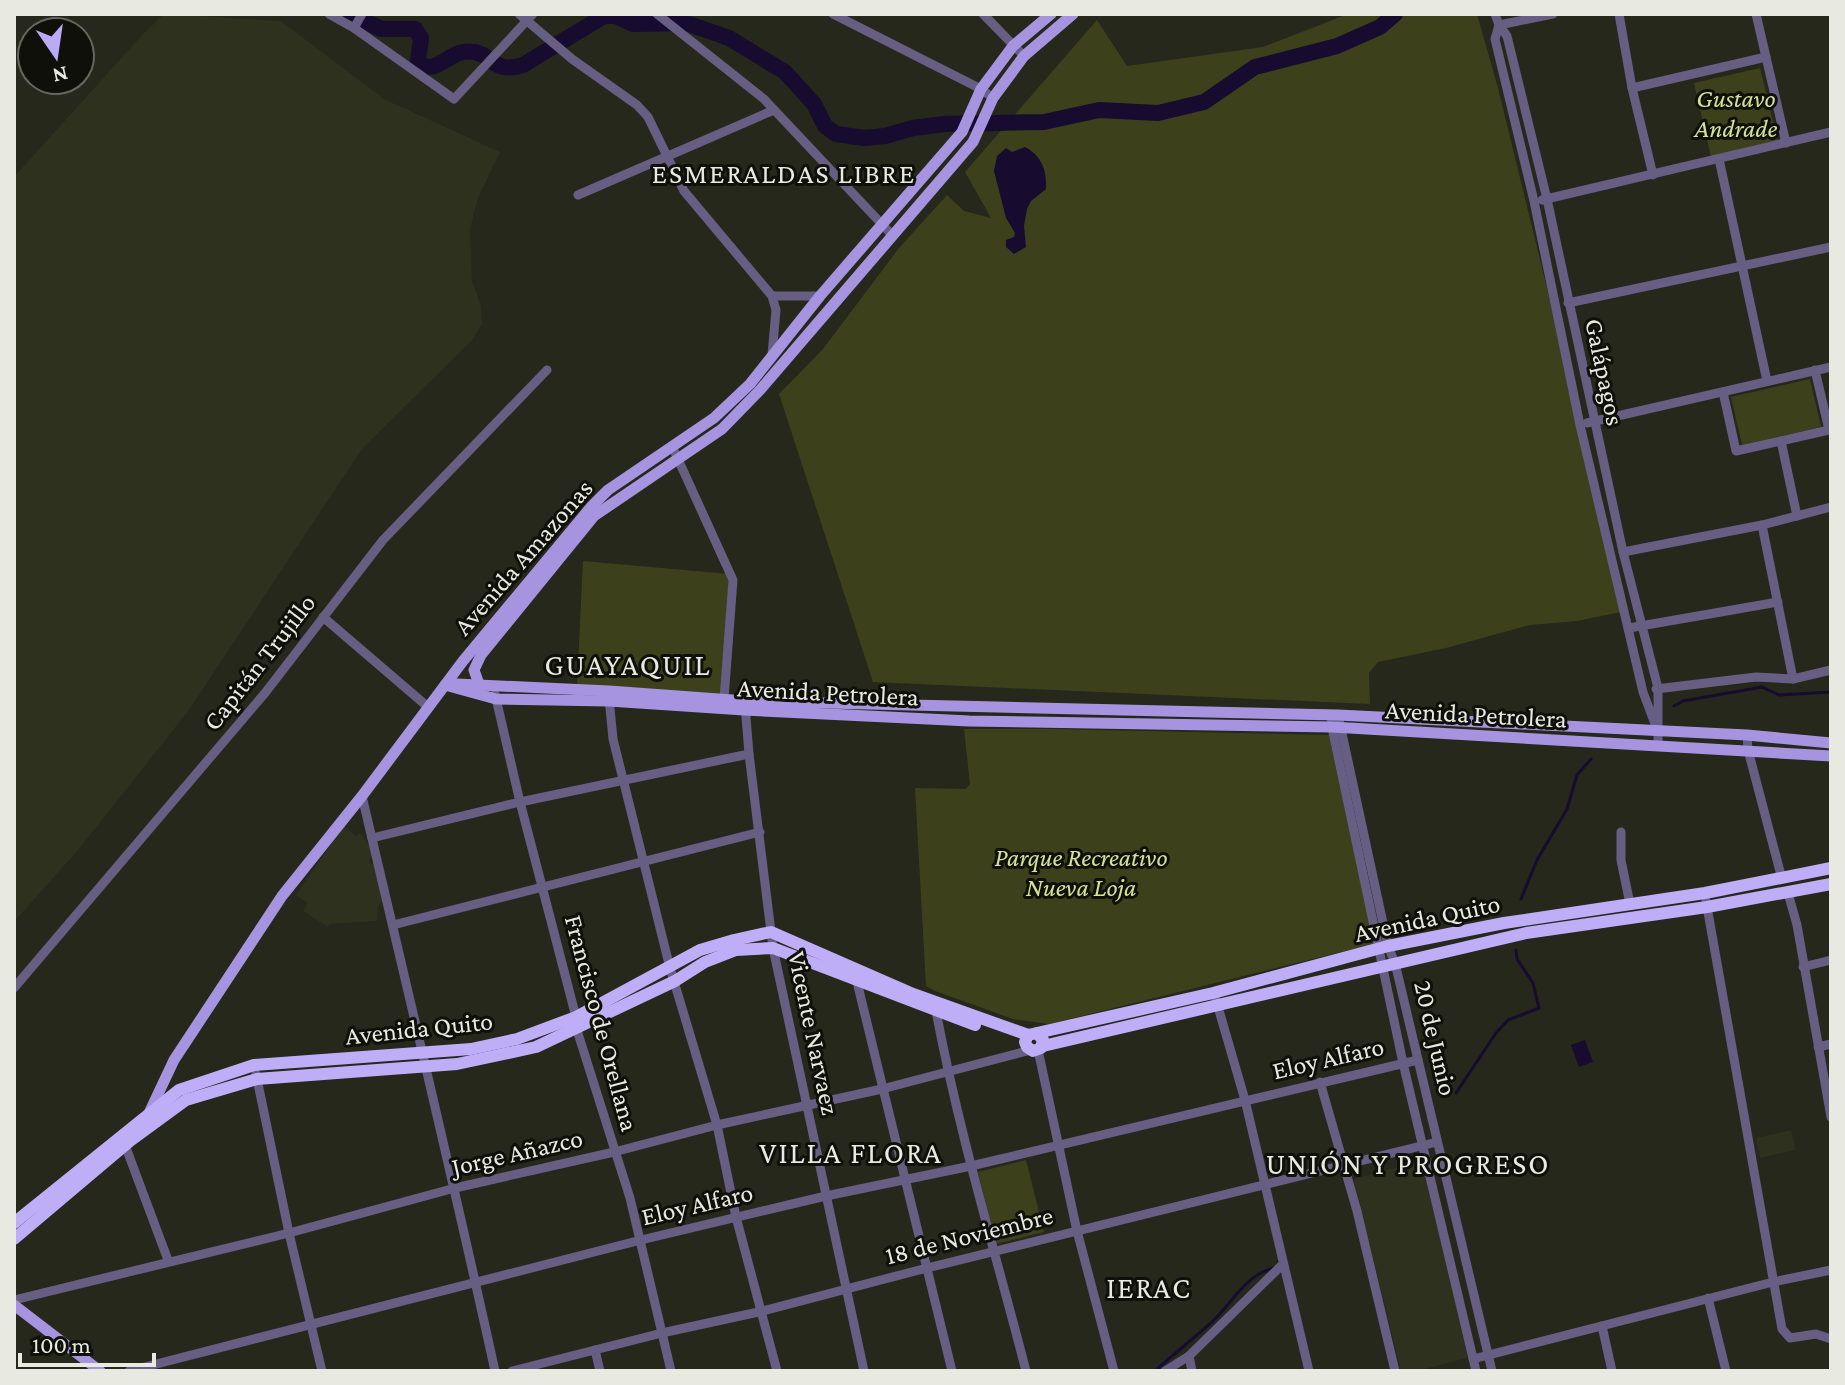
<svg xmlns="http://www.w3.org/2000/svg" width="1845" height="1385" font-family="'Crimson Pro',serif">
<rect width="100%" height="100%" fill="#25281a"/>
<g fill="#2e311d">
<path d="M164,14L281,21L384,99L500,152L478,198L470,229L472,281L481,306L482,324L472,340L362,449L189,710L79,849L14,922V177L143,34Z"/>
<path d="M344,825L355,836L360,833L373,851L369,862L374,865L383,899L378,907L377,921L330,924L328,927L303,911L308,903L296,895Z"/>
<path d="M1791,1130L1796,1150L1760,1158L1756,1138Z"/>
<path d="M1423,1160L1470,1357L1417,1371H1401L1354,1179Z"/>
</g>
<g fill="#3c411c">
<path d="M1348,14H1477L1498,88L1626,611L1577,621L1530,625L1446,648L1378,662L1369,673L1370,704L873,682L779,394L823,349L899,248L947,195L964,211L991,218L965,172L1097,20L1127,66L1263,47Z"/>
<path d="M1760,68L1778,142L1711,157L1694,83Z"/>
<path d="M1810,379L1821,427L1742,445L1731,397Z"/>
<path d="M583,561L729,574L722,694L577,686Z"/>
<path d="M964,729H1053L1329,735L1374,944L1049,1024L1013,1019L935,991L926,986L915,788L965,789L970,784Z"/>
<path d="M1026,1160L1044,1232L996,1244L978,1172Z"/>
</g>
<g fill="#170b30">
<path d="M1025,147C1042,156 1047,171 1046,189L1031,201L1027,209L1024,226L1026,247L1014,254L1006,247V240L1014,237L1015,233L1006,218L994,171L997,156L1006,148L1012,152Z"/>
<path d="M1585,1040L1593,1062L1579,1067L1571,1045Z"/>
</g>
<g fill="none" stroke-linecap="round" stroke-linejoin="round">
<g stroke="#170b30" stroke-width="3">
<path d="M1674,706L1683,701L1762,687L1779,695L1831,692"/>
<path d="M1521,899L1537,860L1567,809L1577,775L1591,759"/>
<path d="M1456,1093L1496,1033L1508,1020L1539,1008L1533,983L1517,959L1516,950"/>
<path d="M1155,1371C1174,1354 1194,1338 1213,1321C1234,1301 1245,1275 1274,1268"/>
</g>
<path stroke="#170b30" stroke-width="16" d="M350,14L381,29H415L421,38L418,61C431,78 448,54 463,52C493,48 490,76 523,65L604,16H616L633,24L686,23L729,38L785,72L814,104L825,126L836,134L864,138L885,136L913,128L945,124L1044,122L1099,110L1158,113L1204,102L1255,67L1337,46L1380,27L1395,14"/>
<g stroke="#665e83" stroke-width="9">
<path d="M329,14L354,28L454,99L533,14"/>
<path d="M519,14L572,59L637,105L648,117L684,191L772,296L776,310L772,355"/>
<path d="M657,14L764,99L893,236"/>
<path d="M833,14L981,89L993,98"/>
<path d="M983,14L1024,56"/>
<path d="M1495,14L1499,25L1507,36L1547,199L1623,552L1658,688V746"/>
<path d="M1619,14L1632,88L1653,175"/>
<path d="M1756,14L1786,143"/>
<path d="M1499,25L1495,39L1534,201L1580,425L1643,692L1655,724"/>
<path d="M1499,25L1553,14"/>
<path d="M354,28L362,14"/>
<path d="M1632,88L1766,57"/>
<path d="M1719,159L1767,381"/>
<path d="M578,195L774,110"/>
<path d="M1542,200L1831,132"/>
<path d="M772,296H820"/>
<path d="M1568,303L1831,247"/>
<path d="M1723,392L1736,451L1829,430L1815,370"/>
<path d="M1587,423L1831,367"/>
<path d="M1781,441L1797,516"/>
<path d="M672,446L733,580L724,699"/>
<path d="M1762,525L1793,679"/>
<path d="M1623,552L1762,525L1831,507"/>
<path d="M323,617L428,707"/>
<path d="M1629,628L1778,602"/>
<path d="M1656,689L1756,677L1793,679L1831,670"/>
<path d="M495,694L520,802L576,1017V1027L630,1198L671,1371"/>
<path d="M609,698L613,739L670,968L717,1125L736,1217L777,1371"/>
<path d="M745,705L749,754L773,948L864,1371"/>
<path d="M1338,715L1388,946L1395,963L1492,1371"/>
<path d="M1331,723L1403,1063L1476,1371"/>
<path d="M1747,735L1748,750L1782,879"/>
<path d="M362,796C407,988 453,1179 495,1371"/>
<path d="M1621,832V860L1630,904"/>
<path d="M372,838L520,802L749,754"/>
<path d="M1788,893L1797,925L1831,1117"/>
<path d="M1706,901L1782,1329L1790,1338L1816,1334L1831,1339"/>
<path d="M393,925L760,832"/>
<path d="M1803,967L1831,960"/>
<path d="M860,975L857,982L952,1371"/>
<path d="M14,988L265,693L383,540L547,370"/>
<path d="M1216,1000L1245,1100L1309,1371"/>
<path d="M936,1011C959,1133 995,1251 1026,1371"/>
<path d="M1818,1047L1831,1044"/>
<path d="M1038,1050L1077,1231L1114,1371"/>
<path d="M256,1074L289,1233L322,1371"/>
<path d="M1320,1082L1357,1211L1395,1371"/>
<path d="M125,1145L168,1260"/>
<path d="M1708,1298L1726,1371"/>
<path d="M14,1300L289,1233L455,1188L614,1152L717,1125L882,1089L1031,1050"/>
<path d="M1602,1326L1612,1371"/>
<path d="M595,1350L600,1371"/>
<path d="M1189,1356L1192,1371"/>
<path d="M1473,1359L1773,1282L1831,1270"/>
<path d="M129,1371L641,1240L826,1196L971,1166L1418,1060"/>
<path d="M512,1371L662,1333L763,1311L927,1268L1437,1142"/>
<path d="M1165,1371L1189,1356L1283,1264"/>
</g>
<g stroke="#a694e0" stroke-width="11">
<path d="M457,684L609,691L746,701L1338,715L1747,735L1831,743"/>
<path d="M479,684L474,670L481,655L594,516L722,429L760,390L973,142L993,98L1024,56L1073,14"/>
<path d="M445,685L496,699L609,701L744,710L969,721L1332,727L1831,756"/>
<path d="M150,1111L174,1060L282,896L362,796L463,661L591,507L608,490L714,418L750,384L820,296L962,132L981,89L1013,46L1051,14"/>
<path d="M14,1305L100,1371"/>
</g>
<g stroke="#beaef7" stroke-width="12">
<path d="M1037,1033L1213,993L1388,946L1504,923L1705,893L1831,868"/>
<path d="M1043,1046L1526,933L1707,907L1831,884"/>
<path d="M14,1223L179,1090L254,1065L471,1049L517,1039L576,1017L700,950L734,940L771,932L913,994L1028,1035L1037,1033L1043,1040L1041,1048L1033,1051L1027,1047L1025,1042L1028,1035"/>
<path d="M14,1239L130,1141L186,1100L257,1079L457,1064L536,1047L675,981L705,962L736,950L773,948L975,1025"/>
</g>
</g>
<g text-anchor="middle" stroke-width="6" stroke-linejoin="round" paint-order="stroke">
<g font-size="26" font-style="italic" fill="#d5e195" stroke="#0f100a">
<text x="1736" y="107">Gustavo<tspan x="1736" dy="30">Andrade</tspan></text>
<text x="1081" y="866">Parque Recreativo<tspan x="1081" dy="30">Nueva Loja</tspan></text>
</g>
<g font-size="26" fill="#e8e9e0" stroke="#0f100a">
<text transform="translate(1605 372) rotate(78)" y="9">Galápagos</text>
<text transform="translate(523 557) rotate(-49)" y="9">Avenida Amazonas</text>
<text transform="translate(259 662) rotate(-52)" y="9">Capitán Trujillo</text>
<text transform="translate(828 692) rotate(3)" y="9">Avenida Petrolera</text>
<text transform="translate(1476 714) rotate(3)" y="9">Avenida Petrolera</text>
<text transform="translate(1427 918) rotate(-12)" y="9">Avenida Quito</text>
<text transform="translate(602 1023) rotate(75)" y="9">Francisco de Orellana</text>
<text transform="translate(419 1028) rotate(-6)" y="9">Avenida Quito</text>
<text transform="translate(814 1033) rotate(78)" y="9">Vicente Narvaez</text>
<text transform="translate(1436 1038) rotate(77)" y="9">20 de Junio</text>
<text transform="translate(1328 1058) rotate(-13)" y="9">Eloy Alfaro</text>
<text transform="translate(517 1152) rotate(-13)" y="9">Jorge Añazco</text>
<text transform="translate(697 1204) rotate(-13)" y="9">Eloy Alfaro</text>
<text transform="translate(969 1235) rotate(-14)" y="9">18 de Noviembre</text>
</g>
<g font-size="28" letter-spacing="2" fill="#e8e9e0" stroke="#0f100a">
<text x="784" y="183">ESMERALDAS LIBRE</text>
</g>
<g font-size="30" letter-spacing="2" fill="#e8e9e0" stroke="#0f100a">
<text x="628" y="675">GUAYAQUIL</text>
<text x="851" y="1163">VILLA FLORA</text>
<text x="1408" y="1174">UNIÓN Y PROGRESO</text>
<text x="1149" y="1298">IERAC</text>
</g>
</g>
<rect width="1845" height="1385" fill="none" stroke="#e8e9e0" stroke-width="32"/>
<g transform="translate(56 56) rotate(167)"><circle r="38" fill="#0f100a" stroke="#666760" stroke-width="2"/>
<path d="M0-6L14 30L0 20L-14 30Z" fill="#bbaaf6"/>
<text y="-12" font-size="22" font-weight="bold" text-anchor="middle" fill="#e8e9e0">N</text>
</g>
<path d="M20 1353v12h134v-12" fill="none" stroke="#e8e9e0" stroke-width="4"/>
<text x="32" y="1353" font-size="24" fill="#e8e9e0" stroke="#0f100a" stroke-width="6" paint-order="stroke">100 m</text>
</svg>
